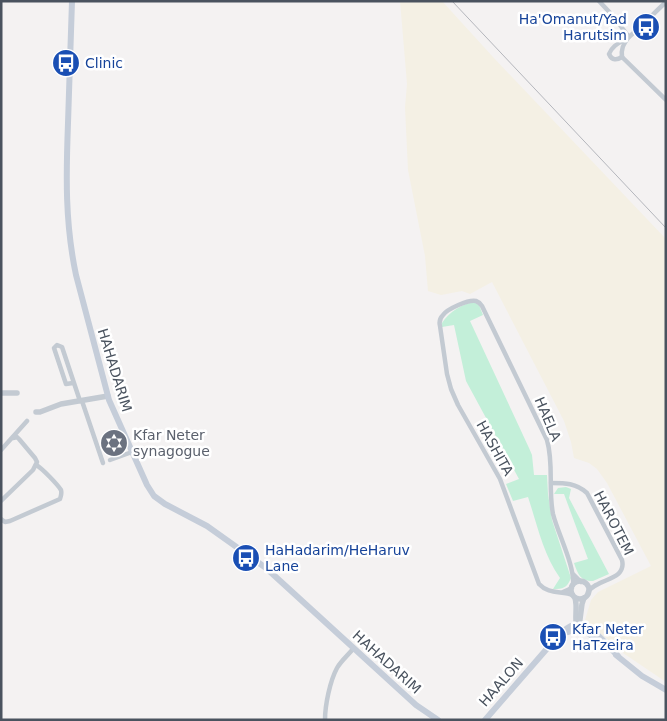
<svg xmlns="http://www.w3.org/2000/svg" width="667" height="721" font-family="'DejaVu Sans',sans-serif">
<rect width="100%" height="100%" fill="#f4f2f2"/>
<g fill="#c3efd9">
<path d="M475,302L479,305L483,315L470,321L529,448L532,455L534,475H547L548,494L552,520L571,578C567,588 563,589 553,589L560,578C543,554 537,524 528,497L513,501L506,484L519,479L466,381L454,325L442,327V323C449,312 463,303 475,302Z"/>
<path d="M566,487L571,489L569,498L609,574L593,581C580,581 578,574 574,563L588,559L564,494H554L558,488Z"/>
</g>
<path fill="#f4f0e4" d="M400,1H442L493,57L666,239V682L623,653L585,620L591,600L598,592L651,566L607,483L597,469L589,463L574,458L571,442L564,421L492,282L470,294L462,291L441,295L428,291L425,256L408,170L405,107L407,84Z"/>
<g fill="none" stroke-linecap="round" stroke-linejoin="round">
<g stroke="#c3cad2" stroke-width="4.5">
<path d="M599,1L613,16L629,37"/>
<path d="M622,57C617,60 612,61 609,54C613,44 622,42 630,36C642,26 654,13 666,2"/>
<path d="M622,57L666,100"/>
<path d="M622,57C621,49 623,45 628,38"/>
<path d="M73,383L66,384L54,348L57,345L62,347L80,401"/>
<path d="M82,401L103,463"/>
<path d="M1,450L27,421"/>
<path d="M110,460L132,452"/>
<path d="M551,483C565,483 576,483 587,493L622,560C627,581 597,578 588,592"/>
<path d="M1,501L33,470L37,462L35,458L19,439L17,437L13,438"/>
<path d="M1,519L5,522L10,521L60,499C61,495 62,494 61,490C58,485 42,468 36,465"/>
<path d="M574,575L581,582"/>
<path d="M563,592L572,588"/>
<path d="M573,595C560,591 548,594 539,584L500,479L458,405L451,389L447,374L440,326C439,322 440,318 443,315C447,309 469,299 476,301C479,302 480,303 482,306L547,440C554,464 548,489 553,514C558,534 575,566 573,585"/>
<path d="M325,720C325,705 330,681 337,668C341,661 348,655 353,649"/>
</g>
<g stroke="#c3cad2" stroke-width="5.5">
<path d="M1,393H17"/>
<path d="M36,412H40L61,404L108,396"/>
<circle cx="580" cy="590" r="9"/>
<path d="M575,598C578,608 574,618 577,627"/>
<path d="M579,627L582,604L584,598"/>
</g>
<g stroke="#c5cdd9" stroke-width="6">
<path d="M72,1C71,42 69,82 68,123C66,176 65,223 76,275L109,400L147,485L154,496L165,504L207,526L266,568L416,705L438,720"/>
<path d="M568,632C582,625 588,633 598,641"/>
<path d="M616,655L642,676L666,690"/>
<path d="M485,720L558,636C562,632 567,627 574,625C589,621 608,646 618,656"/>
</g>
<path stroke="#b4b6bc" stroke-width="1" d="M452,1L666,228"/>
</g>
<defs>
<g id="bus-disc" transform="scale(1.4375)"><circle r="9.5" fill="#1a4fb4" stroke="#fff"/><path d="M-5-6H5V4H4V6H2V4H-2V6H-4V4H-5ZM-3.5-4V0h7V-4ZM-3.5 1.2v1.5H-2V1.2ZM2 1.2v1.5H3.5V1.2Z" fill="#fff"/></g>
<g id="synagogue-disc" transform="scale(1.4375)"><circle r="9.5" fill="#6b7280" stroke="#fff"/><path d="M0-6.5L5.6 3.2H-5.6ZM0 6.5L5.6-3.2H-5.6Z" fill="#fff"/></g>
</defs>
<g fill-rule="evenodd">
<use href="#bus-disc" x="646" y="27"/>
<use href="#bus-disc" x="66" y="63"/>
<use href="#synagogue-disc" x="114" y="443"/>
<use href="#bus-disc" x="246" y="558"/>
<use href="#bus-disc" x="553" y="637"/>
</g>
<g text-anchor="middle" stroke-width="5" stroke-linejoin="round" paint-order="stroke">
<g font-size="14" fill="#164399" stroke="#fff" text-anchor="start">
<text x="627" y="24" text-anchor="end">Ha'Omanut/Yad<tspan x="627" dy="16">Harutsim</tspan></text>
<text x="85" y="68">Clinic</text>
<text x="265" y="555">HaHadarim/HeHaruv<tspan x="265" dy="16">Lane</tspan></text>
<text x="572" y="634">Kfar Neter<tspan x="572" dy="16">HaTzeira</tspan></text>
</g>
<g font-size="14" fill="#4a535f" stroke="#fff">
<text transform="translate(115 370) rotate(73)" y="5">HAHADARIM</text>
<text transform="translate(548 419) rotate(67)" y="5">HAELA</text>
<text transform="translate(495 448) rotate(61)" y="5">HASHITA</text>
<text transform="translate(614 523) rotate(63)" y="5">HAROTEM</text>
<text transform="translate(387 662) rotate(42)" y="5">HAHADARIM</text>
<text transform="translate(501 682) rotate(-49)" y="5">HAALON</text>
</g>
<g font-size="14" fill="#5b616d" stroke="#fff" text-anchor="start">
<text x="133" y="440">Kfar Neter<tspan x="133" dy="16">synagogue</tspan></text>
</g>
</g>
<rect width="667" height="721" fill="none" stroke="#4a535f" stroke-width="5"/>
</svg>
